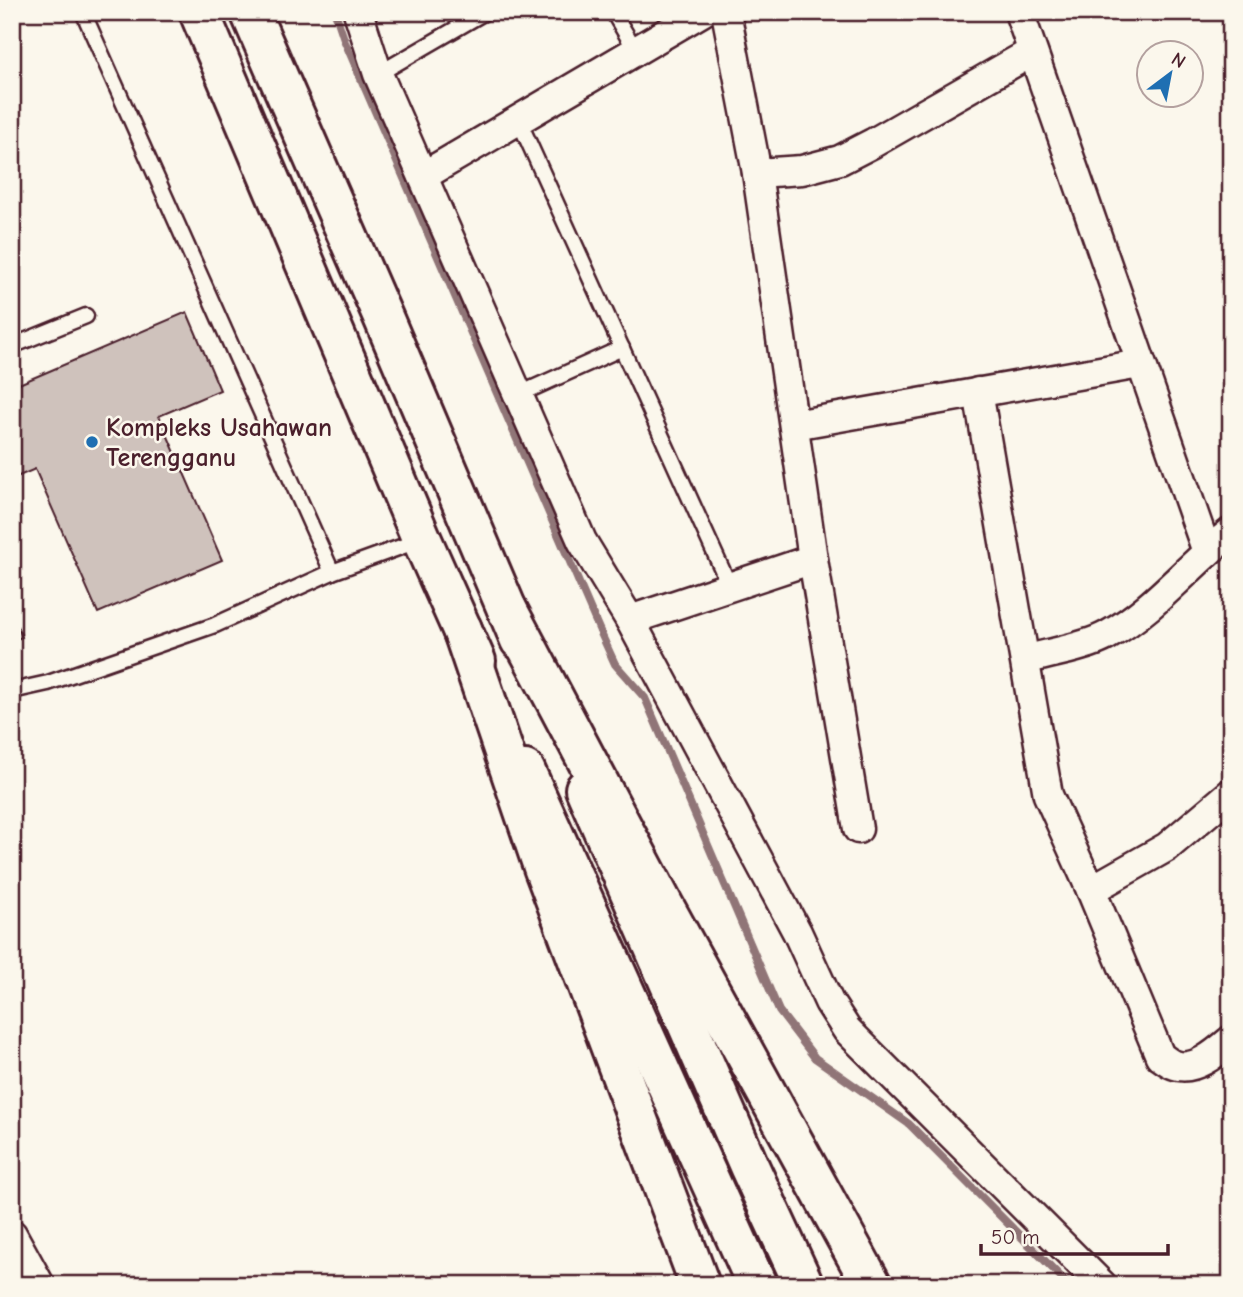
<svg xmlns="http://www.w3.org/2000/svg" width="1243" height="1297" font-family="'Comic Neue',sans-serif">
<rect width="100%" height="100%" fill="#fbf7ec"/>
<filter id="ink" filterUnits="userSpaceOnUse"><feTurbulence type="fractalNoise" baseFrequency=".0143" numOctaves="2"/><feDisplacementMap in="SourceGraphic" scale="14" xChannelSelector="R" yChannelSelector="G"/><feConvolveMatrix kernelMatrix="1 2 1 2 8 2 1 2 1" color-interpolation-filters="sRGB"/></filter>
<g filter="url(#ink)">
<g fill="none" stroke-linecap="round" stroke-linejoin="round">
<path stroke="#907477" stroke-width="8" d="M335,12L345,42L599,629L615,664L645,698L779,1011L815,1058L909,1124L1069,1285"/>
</g>
<g fill="#cfc2bc" stroke="#4a1f2b" stroke-width="2">
<path d="M187,312L220,390L159,416L222,560L98,613L35,469L12,479V387Z"/>
<path d="M12,614L22,637L12,641Z"/>
</g>
<g fill="none" stroke-linecap="round" stroke-linejoin="round">
<g stroke="#4a1f2b" stroke-width="19">
<g id="service">
<path d="M83,12L332,572"/>
<path d="M613,12L636,51"/>
<path d="M378,74L485,12"/>
<path d="M519,121L730,587"/>
<path d="M12,346L86,316"/>
<path d="M520,394L622,348"/>
<path d="M12,691L48,683L215,625L332,572L420,540"/>
</g>
</g>
<g stroke="#4a1f2b" stroke-width="33">
<g id="minor">
<path d="M358,12L378,74L582,541L630,620L797,932L829,1002L847,1030L1102,1285"/>
<path d="M726,12L757,173L813,559L858,829"/>
<path d="M1019,12L1207,552"/>
<path d="M757,173L802,170L840,160L873,143L1032,52"/>
<path d="M423,176L702,12"/>
<path d="M978,392L1048,795L1091,890L1160,1056C1164,1059 1170,1064 1175,1065C1195,1072 1217,1052 1231,1040"/>
<path d="M794,425L1140,364"/>
<path d="M630,620L813,559"/>
<path d="M1025,660C1049,653 1088,647 1108,635C1154,610 1189,565 1231,532"/>
<path d="M1091,890L1167,847L1231,793"/>
<path d="M12,1234L40,1285"/>
</g>
</g>
<g stroke="#4a1f2b" stroke-width="44">
<g id="primary">
<path d="M199,12L422,540L476,661"/>
<path d="M250,12L383,317L520,640"/>
<path d="M525,770L757,1285"/>
<path d="M585,789L749,1166L804,1285"/>
</g>
</g>
<g stroke="#4a1f2b" stroke-width="44">
<g id="trunk">
<path d="M507,609L664,906L872,1285"/>
<path d="M462,629L543,867L700,1285"/>
</g>
</g>
<use href="#service" stroke="#fbf7ec" stroke-width="14"/>
<use href="#minor" stroke="#fbf7ec" stroke-width="28"/>
<use href="#primary" stroke="#fbf7ec" stroke-width="38"/>
<use href="#trunk" stroke="#fbf7ec" stroke-width="38"/>
</g>
</g>
<circle fill="#1f6fb2" stroke="#fbf7ec" stroke-width="2.5" cx="92" cy="442" r="7"/>
<g text-anchor="middle" stroke-width="5" stroke-linejoin="round" paint-order="stroke">
<g font-size="26" font-weight="bold" fill="#4a1f2b" stroke="#fbf7ec" text-anchor="start">
<text x="106" y="436">Kompleks Usahawan<tspan x="106" dy="30">Terengganu</tspan></text>
</g>
</g>
<rect width="1243" height="1297" fill="none" stroke="#fbf7ec" stroke-width="42"/>
<rect x="21" y="21" width="1201" height="1255" fill="none" stroke="#4a1f2b" stroke-width="2.5" filter="url(#ink)"/>
<g transform="translate(1170 74) rotate(32)"><circle r="33" fill="#fbf7ec" stroke="#b4a19f" stroke-width="2"/>
<path d="M0-5L12 26L0 18L-12 26Z" fill="#1f6fb2"/>
<text y="-10" font-size="19" font-weight="bold" text-anchor="middle" fill="#4a1f2b">N</text>
</g>
<path d="M981 1244v10h187v-10" fill="none" stroke="#4a1f2b" stroke-width="3.5"/>
<text x="991" y="1244" font-size="21" fill="#4a1f2b" stroke="#fbf7ec" stroke-width="5" paint-order="stroke">50 m</text>
</svg>
